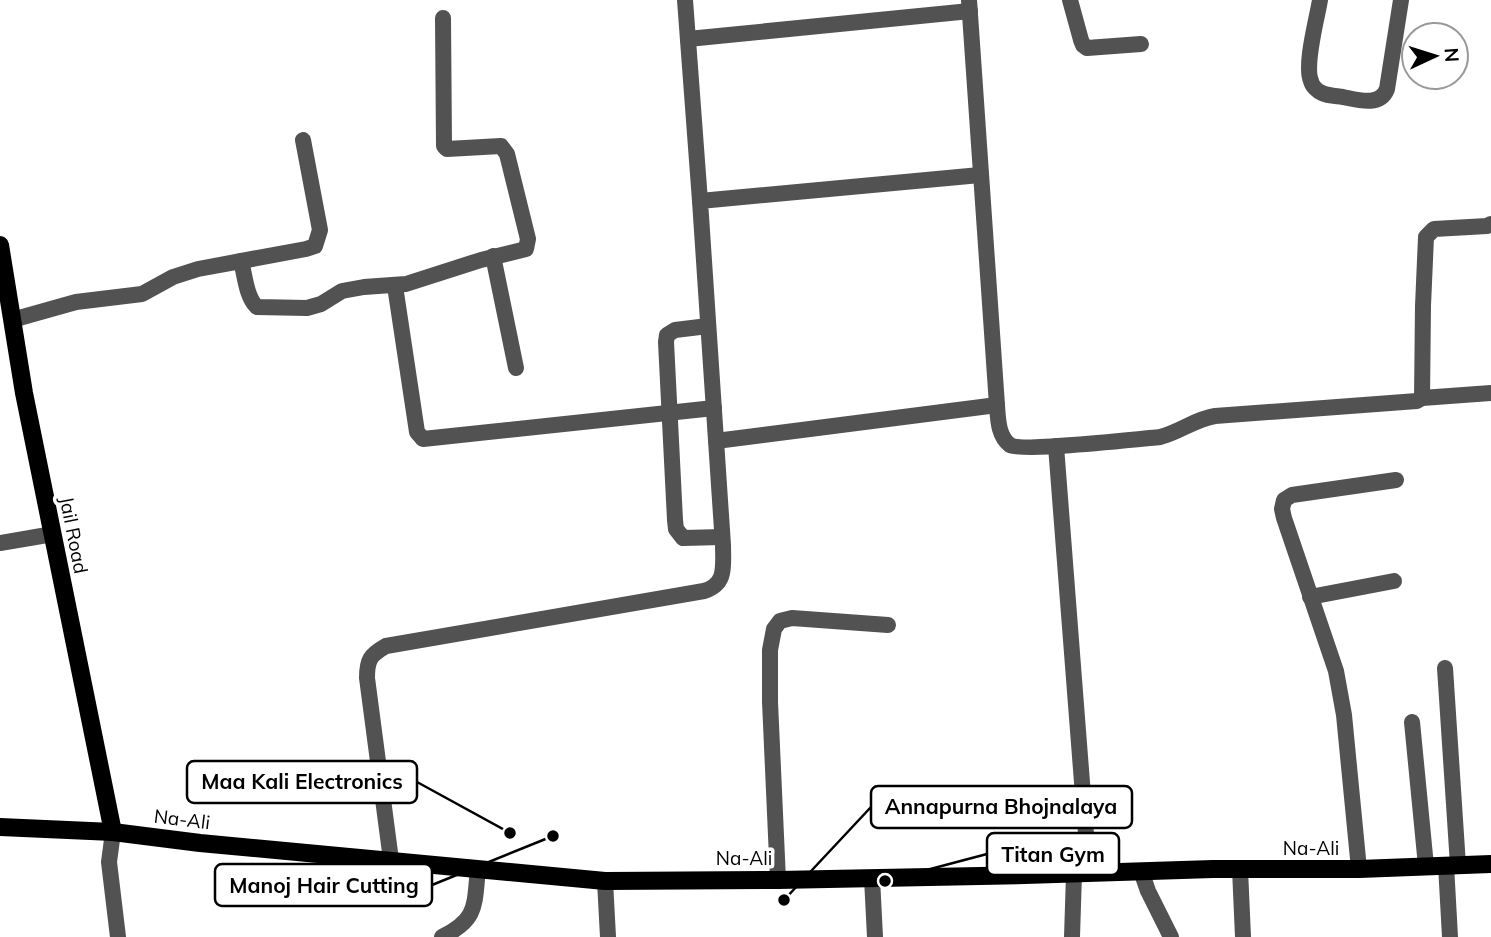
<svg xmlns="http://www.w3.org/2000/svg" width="1491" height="937" font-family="Mulish,sans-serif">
<rect width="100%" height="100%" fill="#fff"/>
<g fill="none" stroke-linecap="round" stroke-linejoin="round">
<g stroke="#525252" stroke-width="16">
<path d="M685,0L700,201"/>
<path d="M969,0L997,405C998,419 998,436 1010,445C1021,452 1139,439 1160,437C1180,432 1195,419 1215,416L1417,401L1422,398L1491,393"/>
<path d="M1070,0L1081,40L1083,45L1087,48L1141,44"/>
<path d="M1320,0C1317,19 1304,65 1311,81C1312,86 1317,91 1322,93C1328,96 1337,96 1343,97C1358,100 1380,107 1387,89L1401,0"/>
<path d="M688,39L970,11"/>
<path d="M493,256L516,368"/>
<path d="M241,261C245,275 246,297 257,307L307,308L321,304L342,291L364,287L406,284L481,260L526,249L528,239L507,154L501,146L447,149L444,146L443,18"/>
<path d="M395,286L417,432L423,439L714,408"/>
<path d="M12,320L76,302L142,294L173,277L198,269L306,249L315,246L320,230L303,140"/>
<path d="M708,326L675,330L667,335L666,342L675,520L676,529L683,538L722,537"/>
<path d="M1422,398L1423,306L1426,237L1434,229L1487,226L1491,224"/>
<path d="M716,441L997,405"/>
<path d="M1056,446L1089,873"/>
<path d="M0,543L53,534"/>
<path d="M1310,597L1394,581"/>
<path d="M1445,668L1458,865"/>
<path d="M1412,722L1426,866"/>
<path d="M113,832L109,862L118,937"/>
<path d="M391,860L367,678C367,660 370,655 386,646L704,591C727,584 723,566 723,545L700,201L980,175"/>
<path d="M1446,865L1450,937"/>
<path d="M1240,869L1243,937"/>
<path d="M1359,869L1344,715L1336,671L1284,518L1282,509L1284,500L1292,495L1396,480"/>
<path d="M1141,871L1148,891L1171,937"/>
<path d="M872,878L875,937"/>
<path d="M778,880L770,702V650L774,629L780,621L792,618L888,625"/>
<path d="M605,881L608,937"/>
<path d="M442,937C478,919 474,906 478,869"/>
<path d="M1072,937L1074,874"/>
</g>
<g stroke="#000" stroke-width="18">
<path d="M0,245L24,393L113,832"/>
<path d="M0,827L113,832L200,843L605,881L778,880L1025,875L1213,869H1359L1491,864"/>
</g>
</g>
<g text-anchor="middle" stroke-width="7" stroke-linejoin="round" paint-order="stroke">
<g font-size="19" fill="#000" stroke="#fff">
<text transform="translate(74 535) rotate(79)" y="7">Jail Road</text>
<text transform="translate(182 819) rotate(7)" y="7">Na-Ali</text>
<text x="1311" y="855">Na-Ali</text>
<text x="744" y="865">Na-Ali</text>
</g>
</g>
<path fill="none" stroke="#000" stroke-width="2.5" d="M510 833L417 782M784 900L871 807M885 881L987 854M553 836L432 885"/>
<g fill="#000" stroke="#fff" stroke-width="2.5">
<circle cx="510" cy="833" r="7"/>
<circle cx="784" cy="900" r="7"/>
<circle cx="885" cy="881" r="7"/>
<circle cx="553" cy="836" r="7"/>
</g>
<g fill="#fff" stroke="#000" stroke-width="2.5">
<rect x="187" y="761" width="230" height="42" rx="7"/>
<rect x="871" y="786" width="261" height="42" rx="7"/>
<rect x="987" y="833" width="132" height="42" rx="7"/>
<rect x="215" y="864" width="217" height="42" rx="7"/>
</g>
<g font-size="21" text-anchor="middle" font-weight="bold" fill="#000">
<text x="302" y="789">Maa Kali Electronics</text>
<text x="1001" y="814">Annapurna Bhojnalaya</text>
<text x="1053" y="862">Titan Gym</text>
<text x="324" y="893">Manoj Hair Cutting</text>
</g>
<g transform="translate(1435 56) rotate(86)"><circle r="33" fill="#ffffff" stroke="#999999" stroke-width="2"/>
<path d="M0-5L12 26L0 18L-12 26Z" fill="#000000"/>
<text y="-10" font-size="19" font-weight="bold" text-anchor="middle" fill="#000000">N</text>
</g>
</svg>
